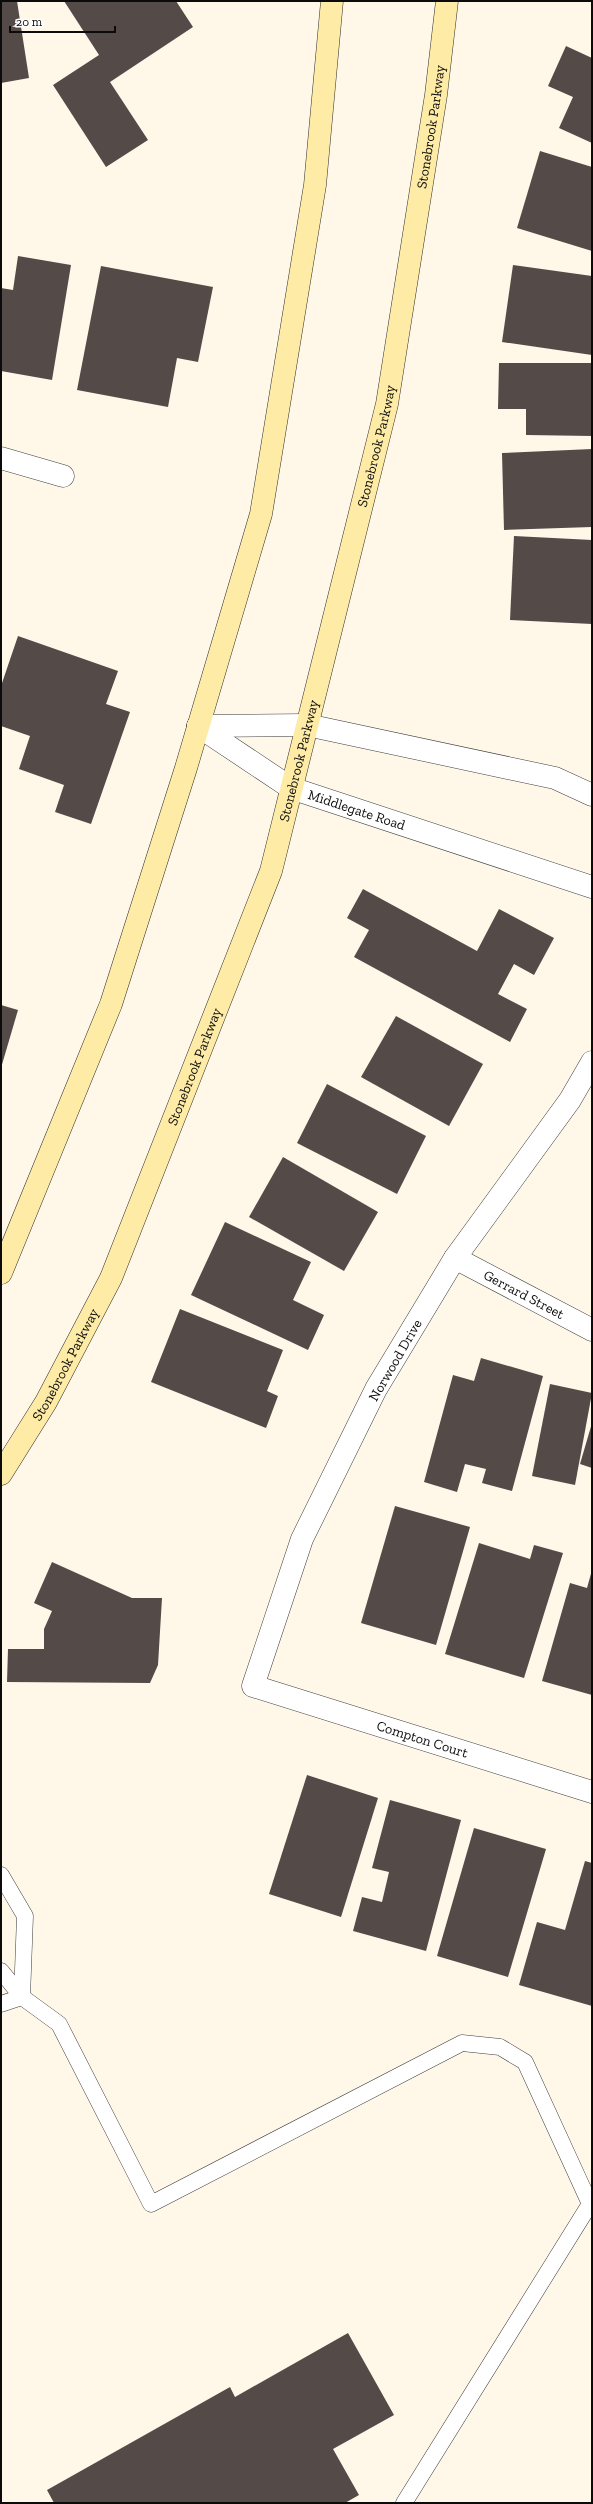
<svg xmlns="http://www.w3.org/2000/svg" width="593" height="2504" font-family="'Zilla Slab',serif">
<rect width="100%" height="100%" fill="#fff8e9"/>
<g fill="#544b48">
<path d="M1,1H17L29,78L1,83Z"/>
<path d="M64,1H176L193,27L110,82L148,140L106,167L53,85L99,55Z"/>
<path d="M566,46L592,58V143L559,128L573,97L548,86Z"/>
<path d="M540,151L592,167V251L517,228Z"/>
<path d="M18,256L71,265L52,380L1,371V288L13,290Z"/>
<path d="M513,265L592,276V355L502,342Z"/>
<path d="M101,266L213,287L198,362L177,358L168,407L77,390Z"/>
<path d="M499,363H592V436L526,435V409H498Z"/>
<path d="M592,449V527L504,530L502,453Z"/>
<path d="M514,536L592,540V624L510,620Z"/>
<path d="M18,636L118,671L106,704L130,712L91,824L55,812L64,785L19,769L30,736L1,726V686Z"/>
<path d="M363,889L477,951L499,909L554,938L534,975L514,964L498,994L527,1009L510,1042L354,957L369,930L347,918Z"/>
<path d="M1,1005L18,1010L1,1068Z"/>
<path d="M396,1016L483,1064L449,1126L361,1077Z"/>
<path d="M327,1084L426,1136L397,1194L297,1143Z"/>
<path d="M283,1157L378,1212L344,1271L249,1217Z"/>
<path d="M225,1222L311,1262L293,1300L324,1315L308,1350L191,1295Z"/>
<path d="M180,1309L283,1350L267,1391L278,1396L266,1428L151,1382Z"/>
<path d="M481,1358L543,1376L512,1491L482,1483L486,1469L465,1464L457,1492L424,1482L453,1375L474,1381Z"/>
<path d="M550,1384L592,1393L575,1485L532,1476Z"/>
<path d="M592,1423V1468L580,1464Z"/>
<path d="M395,1506L470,1527L436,1645L361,1623Z"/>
<path d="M479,1543L530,1559L534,1545L563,1553L524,1678L445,1654Z"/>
<path d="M52,1562L132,1598H162L158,1665L150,1683L7,1682L8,1649H44V1629L52,1611L34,1603Z"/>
<path d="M592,1570V1695L542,1681L570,1583L587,1588Z"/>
<path d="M307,1775L378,1798L341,1917L269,1894Z"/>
<path d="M390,1800L461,1820L426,1951L353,1931L362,1897L382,1902L389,1872L372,1868Z"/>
<path d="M474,1828L546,1849L508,1977L437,1956Z"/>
<path d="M585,1861L592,1863V2006L519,1985L537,1922L565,1930Z"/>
<path d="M348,2333L394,2415L333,2449L359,2495L345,2503H54L47,2490L230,2387L235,2397Z"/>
</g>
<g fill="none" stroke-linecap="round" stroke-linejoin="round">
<g stroke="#3e3e3e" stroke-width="17">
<g id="lane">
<path d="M1,1875L25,1916L22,1997"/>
<path d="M1,1971L22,1997L59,2024L151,2204L462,2043L500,2047L525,2062L590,2204L404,2503"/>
<path d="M1,2004L22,1997"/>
</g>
</g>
<g stroke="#3e3e3e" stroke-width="23">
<g id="street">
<path d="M1,458L63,476"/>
<path id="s1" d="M198,726L291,788L592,887"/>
<path d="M198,726L307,725L555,778L592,795"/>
<path id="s2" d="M592,1062L570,1100L455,1258L376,1389L302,1539L253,1686L592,1792"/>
<path id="s3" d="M455,1258L592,1330"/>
</g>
</g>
<g stroke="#2d2d2d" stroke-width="23">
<g id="secondary">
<path d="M1,1273L111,1004L186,768L261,514L315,185L332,1"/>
<path id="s4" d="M1,1474L46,1402L111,1278L271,871L387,404L436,95L447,1"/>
</g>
</g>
<use href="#lane" stroke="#fff" stroke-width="16"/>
<use href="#street" stroke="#fff" stroke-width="22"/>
<use href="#secondary" stroke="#feeba5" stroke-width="22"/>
</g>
<g text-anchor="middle" stroke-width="4" stroke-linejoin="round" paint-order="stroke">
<g font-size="14" fill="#0b0b0b" stroke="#fff">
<text dy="5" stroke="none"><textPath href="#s4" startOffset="1424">Stonebrook Parkway</textPath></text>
<text dy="5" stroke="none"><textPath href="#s4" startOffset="1100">Stonebrook Parkway</textPath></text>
<text dy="5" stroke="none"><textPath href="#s4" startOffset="776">Stonebrook Parkway</textPath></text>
<text dy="5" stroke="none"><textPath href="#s1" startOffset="181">Middlegate Road</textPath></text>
<text dy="5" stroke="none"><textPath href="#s4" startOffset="452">Stonebrook Parkway</textPath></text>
<text dy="5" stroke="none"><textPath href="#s3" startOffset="78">Gerrard Street</textPath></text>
<text transform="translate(395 1360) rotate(-60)" y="5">Norwood Drive</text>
<text dy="5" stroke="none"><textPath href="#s4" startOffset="127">Stonebrook Parkway</textPath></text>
<text dy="5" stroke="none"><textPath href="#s2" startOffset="892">Compton Court</textPath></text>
</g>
</g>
<rect width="593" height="2504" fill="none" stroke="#0b0b0b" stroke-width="4"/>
<path d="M10 26v6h105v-6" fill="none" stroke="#0b0b0b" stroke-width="2"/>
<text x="16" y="26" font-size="12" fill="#0b0b0b" stroke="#ffffff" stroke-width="3" paint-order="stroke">20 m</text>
</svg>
